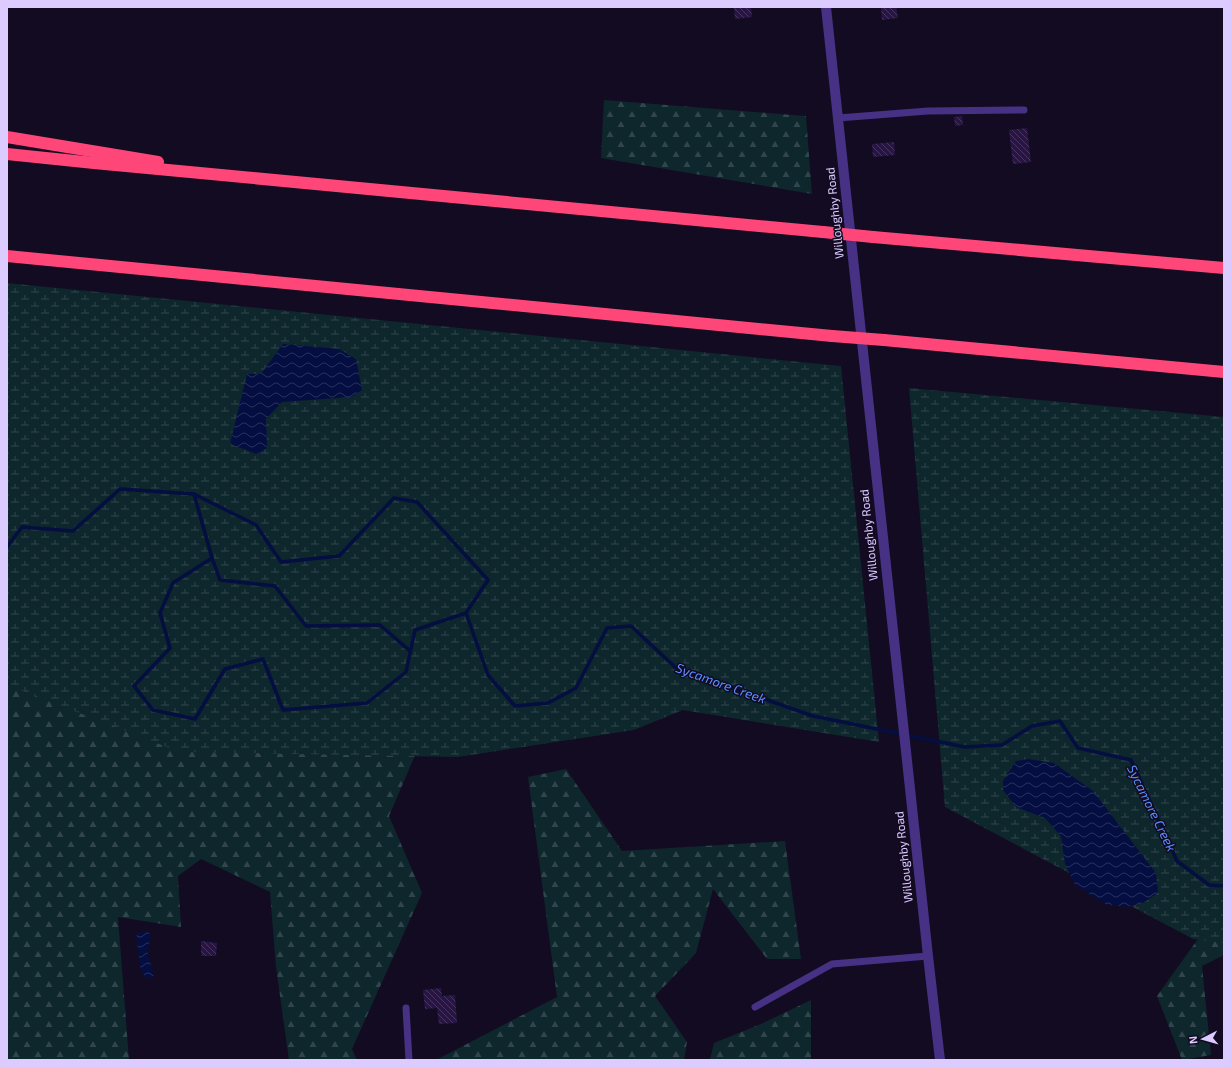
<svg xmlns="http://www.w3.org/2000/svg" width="1231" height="1067" font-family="'Exo 2',sans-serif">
<defs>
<pattern id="forest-firs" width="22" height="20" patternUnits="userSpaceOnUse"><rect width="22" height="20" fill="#0d272c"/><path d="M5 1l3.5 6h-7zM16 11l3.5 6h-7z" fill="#30454c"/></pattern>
<pattern id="wetland-marsh" width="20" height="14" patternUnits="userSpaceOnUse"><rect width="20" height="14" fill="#0d272c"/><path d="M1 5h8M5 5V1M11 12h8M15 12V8" fill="none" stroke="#30454c"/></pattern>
<pattern id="water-waves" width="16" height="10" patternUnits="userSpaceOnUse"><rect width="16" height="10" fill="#040e41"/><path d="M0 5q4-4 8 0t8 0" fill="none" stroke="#28305e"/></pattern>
<pattern id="building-back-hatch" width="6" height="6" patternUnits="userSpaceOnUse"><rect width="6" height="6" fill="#281544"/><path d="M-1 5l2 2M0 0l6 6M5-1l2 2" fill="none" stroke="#473660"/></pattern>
</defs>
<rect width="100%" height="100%" fill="#130b22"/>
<g fill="url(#forest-firs)">
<path d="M604,100L806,116L812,194L601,158Z"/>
<path d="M7,599L428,725L389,816L422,893L352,1049L357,1060H289L276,967L270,892L201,859L178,876L181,927L118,917L129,1060H7Z"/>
<path d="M566,769L622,851L785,841L801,959H767L713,889L696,953L655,996L687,1042L684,1060H436L557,997L528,777Z"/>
<path d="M1224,909V955L1202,966L1211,1055L1182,1060L1157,996L1203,932Z"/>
<path d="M811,1000V1060H710L714,1043L761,1024Z"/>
</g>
<g fill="url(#wetland-marsh)">
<path d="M7,283L841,366L879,742L683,710L634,730L458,757L180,752L7,685Z"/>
<path d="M909,388L1224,417V943L1193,939L945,807Z"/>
</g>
<g fill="url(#water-waves)">
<path d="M283,344L339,349L356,359L362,390L351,397L282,402L266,419L267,448L257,454L230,444L247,374H261Z"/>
<path d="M1028,759L1054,763L1093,791L1156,873L1158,893L1143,903L1127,907L1105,904L1075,885L1065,864L1061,836L1045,818L1016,807L1003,790V781L1016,761Z"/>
<path d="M141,931L149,932L151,938L147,950L154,976L148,979L141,972L136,936Z"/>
</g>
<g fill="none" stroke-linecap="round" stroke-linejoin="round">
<g stroke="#040e41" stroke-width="3.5">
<path d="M194,494L256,525L281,562L339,556L394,498L417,502L488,580L466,613"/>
<path d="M7,547L22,527L73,531L120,489L194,494L212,558L173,583L160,613L170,648L134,686L153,710L195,719L225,669L263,659L283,710L367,703L406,672L415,630L466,613L488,675L515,706L548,703L576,688L607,628L631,626L676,668L813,716L965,747L1002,745L1032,726L1060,721L1078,748L1131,760L1177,861L1209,885L1224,886"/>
<path d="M212,558L220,580L275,586L306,626L380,625L410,651"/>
</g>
</g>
<g fill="url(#building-back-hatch)">
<path d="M734,7H751L752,17L735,19Z"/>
<path d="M881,7H896L898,18L882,20Z"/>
<path d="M962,116L963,125L955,126L954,117Z"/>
<path d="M1027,128L1031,162L1013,164L1009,130Z"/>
<path d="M894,142L895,155L873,157L872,144Z"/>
<path d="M201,941L217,943L216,956H201Z"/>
<path d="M441,988L442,996L455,995L457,1023L439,1024L437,1008L425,1009L423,990Z"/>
</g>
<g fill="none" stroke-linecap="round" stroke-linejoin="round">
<g stroke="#463185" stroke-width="7">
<path d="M838,118L928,111L1024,110"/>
<path d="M755,1007L832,964L928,956"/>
<path d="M406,1008L409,1060"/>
</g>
<path stroke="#463185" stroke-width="10" d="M826,7L928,956L940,1060"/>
<g stroke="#ff4679" stroke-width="12">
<path d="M7,137L158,162"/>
<path d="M7,154L94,163L823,232"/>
<path d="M873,237L1224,268"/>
<path d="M7,256L832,336"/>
<path d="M884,340L1224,372"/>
</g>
<g stroke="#ff4679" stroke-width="12">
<path d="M823,232L873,237"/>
<path d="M832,336L884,340"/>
</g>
</g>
<g text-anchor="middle" stroke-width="3" stroke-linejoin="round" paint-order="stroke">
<g font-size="12" fill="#dccbff" stroke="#130b22">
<text transform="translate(835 213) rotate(-96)" y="4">Willoughby Road</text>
<text transform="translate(869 535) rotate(-96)" y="4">Willoughby Road</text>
<text transform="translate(904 857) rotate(-96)" y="4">Willoughby Road</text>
</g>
<g font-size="13" font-style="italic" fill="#5990ff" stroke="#130b22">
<text transform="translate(721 683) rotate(20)" y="5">Sycamore Creek</text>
<text transform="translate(1152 808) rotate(64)" y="5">Sycamore Creek</text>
</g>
</g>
<rect width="1231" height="1067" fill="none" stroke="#dccbff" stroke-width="16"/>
<g transform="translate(1203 1039) rotate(264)" stroke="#130b22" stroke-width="3" paint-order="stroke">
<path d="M0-3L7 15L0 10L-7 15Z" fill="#dccbff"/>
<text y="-6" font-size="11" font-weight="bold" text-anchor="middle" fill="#dccbff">N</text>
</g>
</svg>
